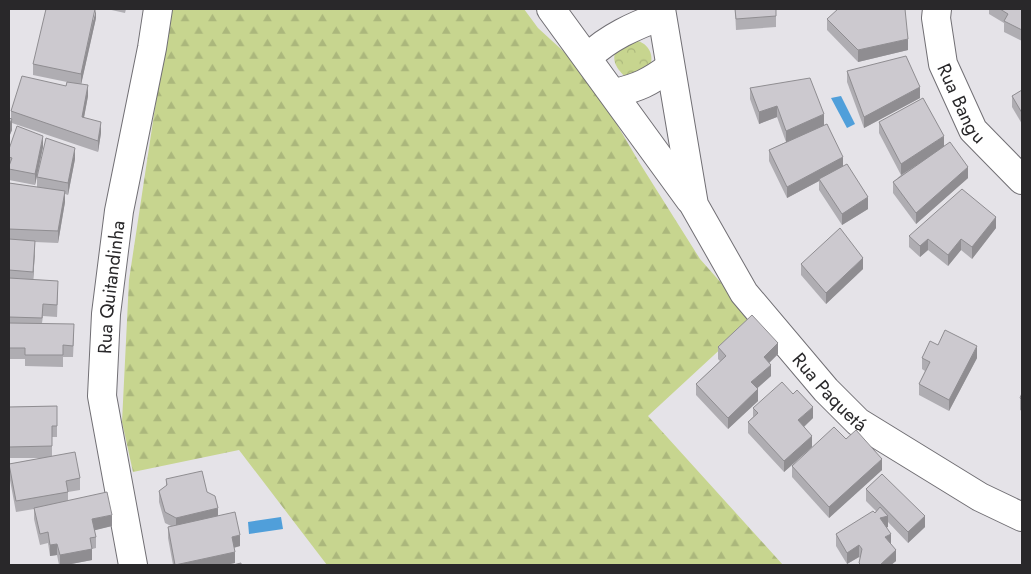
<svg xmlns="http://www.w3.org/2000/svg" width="1031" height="574" font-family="Jost,sans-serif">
<defs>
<pattern id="forest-firs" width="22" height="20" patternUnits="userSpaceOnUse" patternTransform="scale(1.25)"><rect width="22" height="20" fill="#c7d58f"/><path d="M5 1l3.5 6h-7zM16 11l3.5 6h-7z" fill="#abb77c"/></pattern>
<pattern id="park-crowns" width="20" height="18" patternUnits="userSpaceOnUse" patternTransform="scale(1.25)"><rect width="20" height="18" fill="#c7d58f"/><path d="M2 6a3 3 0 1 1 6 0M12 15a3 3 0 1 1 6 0" fill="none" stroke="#abb77c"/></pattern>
</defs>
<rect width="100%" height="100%" fill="#e5e3e8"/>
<path fill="url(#forest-firs)" d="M170,9H524L538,28L586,72L639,162L700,259L753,319L648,416L783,565H327L239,450L133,472L122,422L129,280Z"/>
<path fill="url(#park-crowns)" d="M632,40C648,41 656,55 649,69L626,77C618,71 609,58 618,49C622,46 628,43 632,40Z"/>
<g fill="#509fda">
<path d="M841,96L855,124L847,128L831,98Z"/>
<path d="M281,517L283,529L249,534L248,522Z"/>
</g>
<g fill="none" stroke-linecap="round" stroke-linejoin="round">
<g stroke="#716f74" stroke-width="30">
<g id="minor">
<path d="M551,9L690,200"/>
<path id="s1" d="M661,9L694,205L744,293L826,390L858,422L980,497L1022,517"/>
<path id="s2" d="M937,9L936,18L943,64L973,130L1022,180"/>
<path d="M588,57C609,37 634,26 661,16"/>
<path d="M614,93C638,88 650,82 670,67"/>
<path id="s3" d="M133,565L102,396L106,314L119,211L152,48L158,9"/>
</g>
</g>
<use href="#minor" stroke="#fff" stroke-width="28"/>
</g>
<g fill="#afadb2">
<path d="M107,9H126L125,13Z"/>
<path d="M735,9H776V27L736,30Z"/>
<path d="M989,9H1022V41L1004,32V23L989,14Z"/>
<path d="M96,18L81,84L88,96L84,117L101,133L98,152L12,123V130L9,137V118L11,119V111L66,86L67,82L33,75V64Z"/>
<path d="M827,19L908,50L858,62L827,30Z"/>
<path d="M847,71L920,98L864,128L847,82Z"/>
<path d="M750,88L824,125L843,166L868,209L842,225L819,190V181L787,198L769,161V150L786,142L777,117L759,124L750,99Z"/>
<path d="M1022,90V124L1012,107V96Z"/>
<path d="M879,122L944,145L968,178L916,224L893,193V182L901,175L879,133Z"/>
<path d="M43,147L35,185L9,180V149Z"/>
<path d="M75,159L68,195L65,194V202L58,243L35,242L33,280L58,292L57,317L43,316L42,323L74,335L73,357H63V367L25,366V359H9V183L37,187V177Z"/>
<path d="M996,228L972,259L961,250L948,266L928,250L920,257L909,247V236Z"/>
<path d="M801,264L863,269L826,304L801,275Z"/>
<path d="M938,345L977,358L949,411L919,395V384L925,371L922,369V358Z"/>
<path d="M718,347L778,354L769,363L771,376L757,388L758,401L728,429L696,395V384L720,361L718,359Z"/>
<path d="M1022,393V411L1020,410V398Z"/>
<path d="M57,406V437H52V456L80,478V490L68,492V501L112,526L94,530L96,537V548L92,549V560L66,565H59L57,555L50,556L48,543L40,545L34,519V509L16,512L9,475V464L42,458H9V407Z"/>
<path d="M753,408L813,418L804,427L812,447L784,472L748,433V422L753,417Z"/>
<path d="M846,439L882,470L829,518L792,477V466Z"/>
<path d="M166,479L207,492L218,516L240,546L234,548L235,563L225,565H173L168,538V527L171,526L165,523L159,502V491L166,486Z"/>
<path d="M866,489L925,527L908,543L888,522V527H886L896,561L891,565H859L860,558L859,557L847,564L836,546V534L875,513L876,511L866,501Z"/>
</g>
<g fill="#8f8d91">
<path d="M96,9V18L81,85V74Z"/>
<path d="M908,39V50L858,62V50Z"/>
<path d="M88,85V96L82,128V117Z"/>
<path d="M920,87V98L864,128V117Z"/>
<path d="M777,106V117L759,124V112Z"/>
<path d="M824,114V126L786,143V131Z"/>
<path d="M12,119V130L9,137V125Z"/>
<path d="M101,122V133L98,152V141Z"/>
<path d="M43,136V147L35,185V174Z"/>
<path d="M944,136V148L901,175V164Z"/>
<path d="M75,148V159L68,195V183Z"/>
<path d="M843,157V168L819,179V181L787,198V187Z"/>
<path d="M968,167V178L916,224V213Z"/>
<path d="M65,191V202L58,243V231Z"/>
<path d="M868,197V209L842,225V214Z"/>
<path d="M996,217V228L972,259V247Z"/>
<path d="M928,239V250L920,257V246Z"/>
<path d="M961,239V250L948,266V255Z"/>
<path d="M35,241V252L33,283V272Z"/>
<path d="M863,258V269L826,304V293Z"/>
<path d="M778,343V354L764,368V357Z"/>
<path d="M977,346V358L949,411V400Z"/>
<path d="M771,365V376L751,394V382Z"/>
<path d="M758,389V401L728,429V418Z"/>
<path d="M813,407V418L798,432V420Z"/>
<path d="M812,436V447L784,472V461Z"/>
<path d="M882,459V470L829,518V507Z"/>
<path d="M218,508V520L176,529V518Z"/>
<path d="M112,515V526L92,531V519Z"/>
<path d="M888,516V527L880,530V518Z"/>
<path d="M925,516V527L908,543V532Z"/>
<path d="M891,534V546L885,537Z"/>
<path d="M240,535V546L232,548V537Z"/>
<path d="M57,544V555L50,556V545Z"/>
<path d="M859,545V557L847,564V553Z"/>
<path d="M92,549V560L66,565H60V555Z"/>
<path d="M896,550V561L891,565H880Z"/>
<path d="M235,552V563L225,565H175Z"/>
</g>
<g fill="#ccc9cf" stroke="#8f8d91">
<path d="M46,9H95L81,74L33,64Z"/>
<path d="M735,9H776V16L736,19Z"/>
<path d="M838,9H905L908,39L858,50L827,19Z"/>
<path d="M1000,9H1022V30L1004,21L1008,14Z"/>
<path d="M906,56L920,87L864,117L847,71Z"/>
<path d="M22,76L66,86L67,82L88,85L82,117L101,122L98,141L11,111Z"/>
<path d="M810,78L824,114L786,131L777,106L759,112L750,88Z"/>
<path d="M1022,90V113L1012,96Z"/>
<path d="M923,98L944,136L901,164L879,122Z"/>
<path d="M9,118L12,119L9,125Z"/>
<path d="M827,124L843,157L787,187L769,150Z"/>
<path d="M17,126L43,136L35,174L9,169V166L12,158L9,157V149Z"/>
<path d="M46,138L75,148L68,183L37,177Z"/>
<path d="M950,142L968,167L916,213L893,182Z"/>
<path d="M847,164L868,197L842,214L819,179Z"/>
<path d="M9,183L65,191L58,231L9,229Z"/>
<path d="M962,189L996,217L972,247L961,239L948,255L928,239L920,246L909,236Z"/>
<path d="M840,228L863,258L826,293L801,264Z"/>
<path d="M9,239L35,241L33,272L9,270Z"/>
<path d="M9,278L58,281L57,305L43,304L42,318L9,317Z"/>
<path d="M752,315L778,343L764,357L771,365L751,382L758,389L728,418L696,384L726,356L718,347Z"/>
<path d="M9,323L74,324L73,346L63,345V355H25V348H9Z"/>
<path d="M945,330L977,346L949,400L919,384L930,362L922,358L930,341L938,345Z"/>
<path d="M782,382L793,394L797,390L813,407L798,420L812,436L784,461L748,422L758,413L753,408Z"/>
<path d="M1022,393V400L1020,398Z"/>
<path d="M57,406V426H52V446L9,447V407Z"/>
<path d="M834,427L846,439L856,430L882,459L829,507L792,466Z"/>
<path d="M75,452L80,478L66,481L68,492L16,501L9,464Z"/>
<path d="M202,471L207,492L215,496L218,508L176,518L165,512L159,491L167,485L166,479Z"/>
<path d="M882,474L925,516L908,532L866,489Z"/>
<path d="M107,492L112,515L92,519L96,537L90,538L92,549L60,555L57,544L50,545L48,532L40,534L34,508Z"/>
<path d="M880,507L888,516L880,518L891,534L885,537L896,550L880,565H861L859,563L862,549L859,545L847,553L836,534L873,511L875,513Z"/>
<path d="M235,512L240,535L232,537L235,552L175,565L168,527Z"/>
<path d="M241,563V565H233Z"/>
</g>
<g text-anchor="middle" stroke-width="5" stroke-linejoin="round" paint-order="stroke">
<g font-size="19" fill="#29282a" stroke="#e5e3e8">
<text dy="7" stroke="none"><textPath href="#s2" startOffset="99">Rua Bangu</textPath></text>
<text dy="7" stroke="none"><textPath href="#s3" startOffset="281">Rua Quitandinha</textPath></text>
<text dy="7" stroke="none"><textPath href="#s1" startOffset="431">Rua Paquetá</textPath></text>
</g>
</g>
<rect width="1031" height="574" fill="none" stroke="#29282a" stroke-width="20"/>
</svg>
